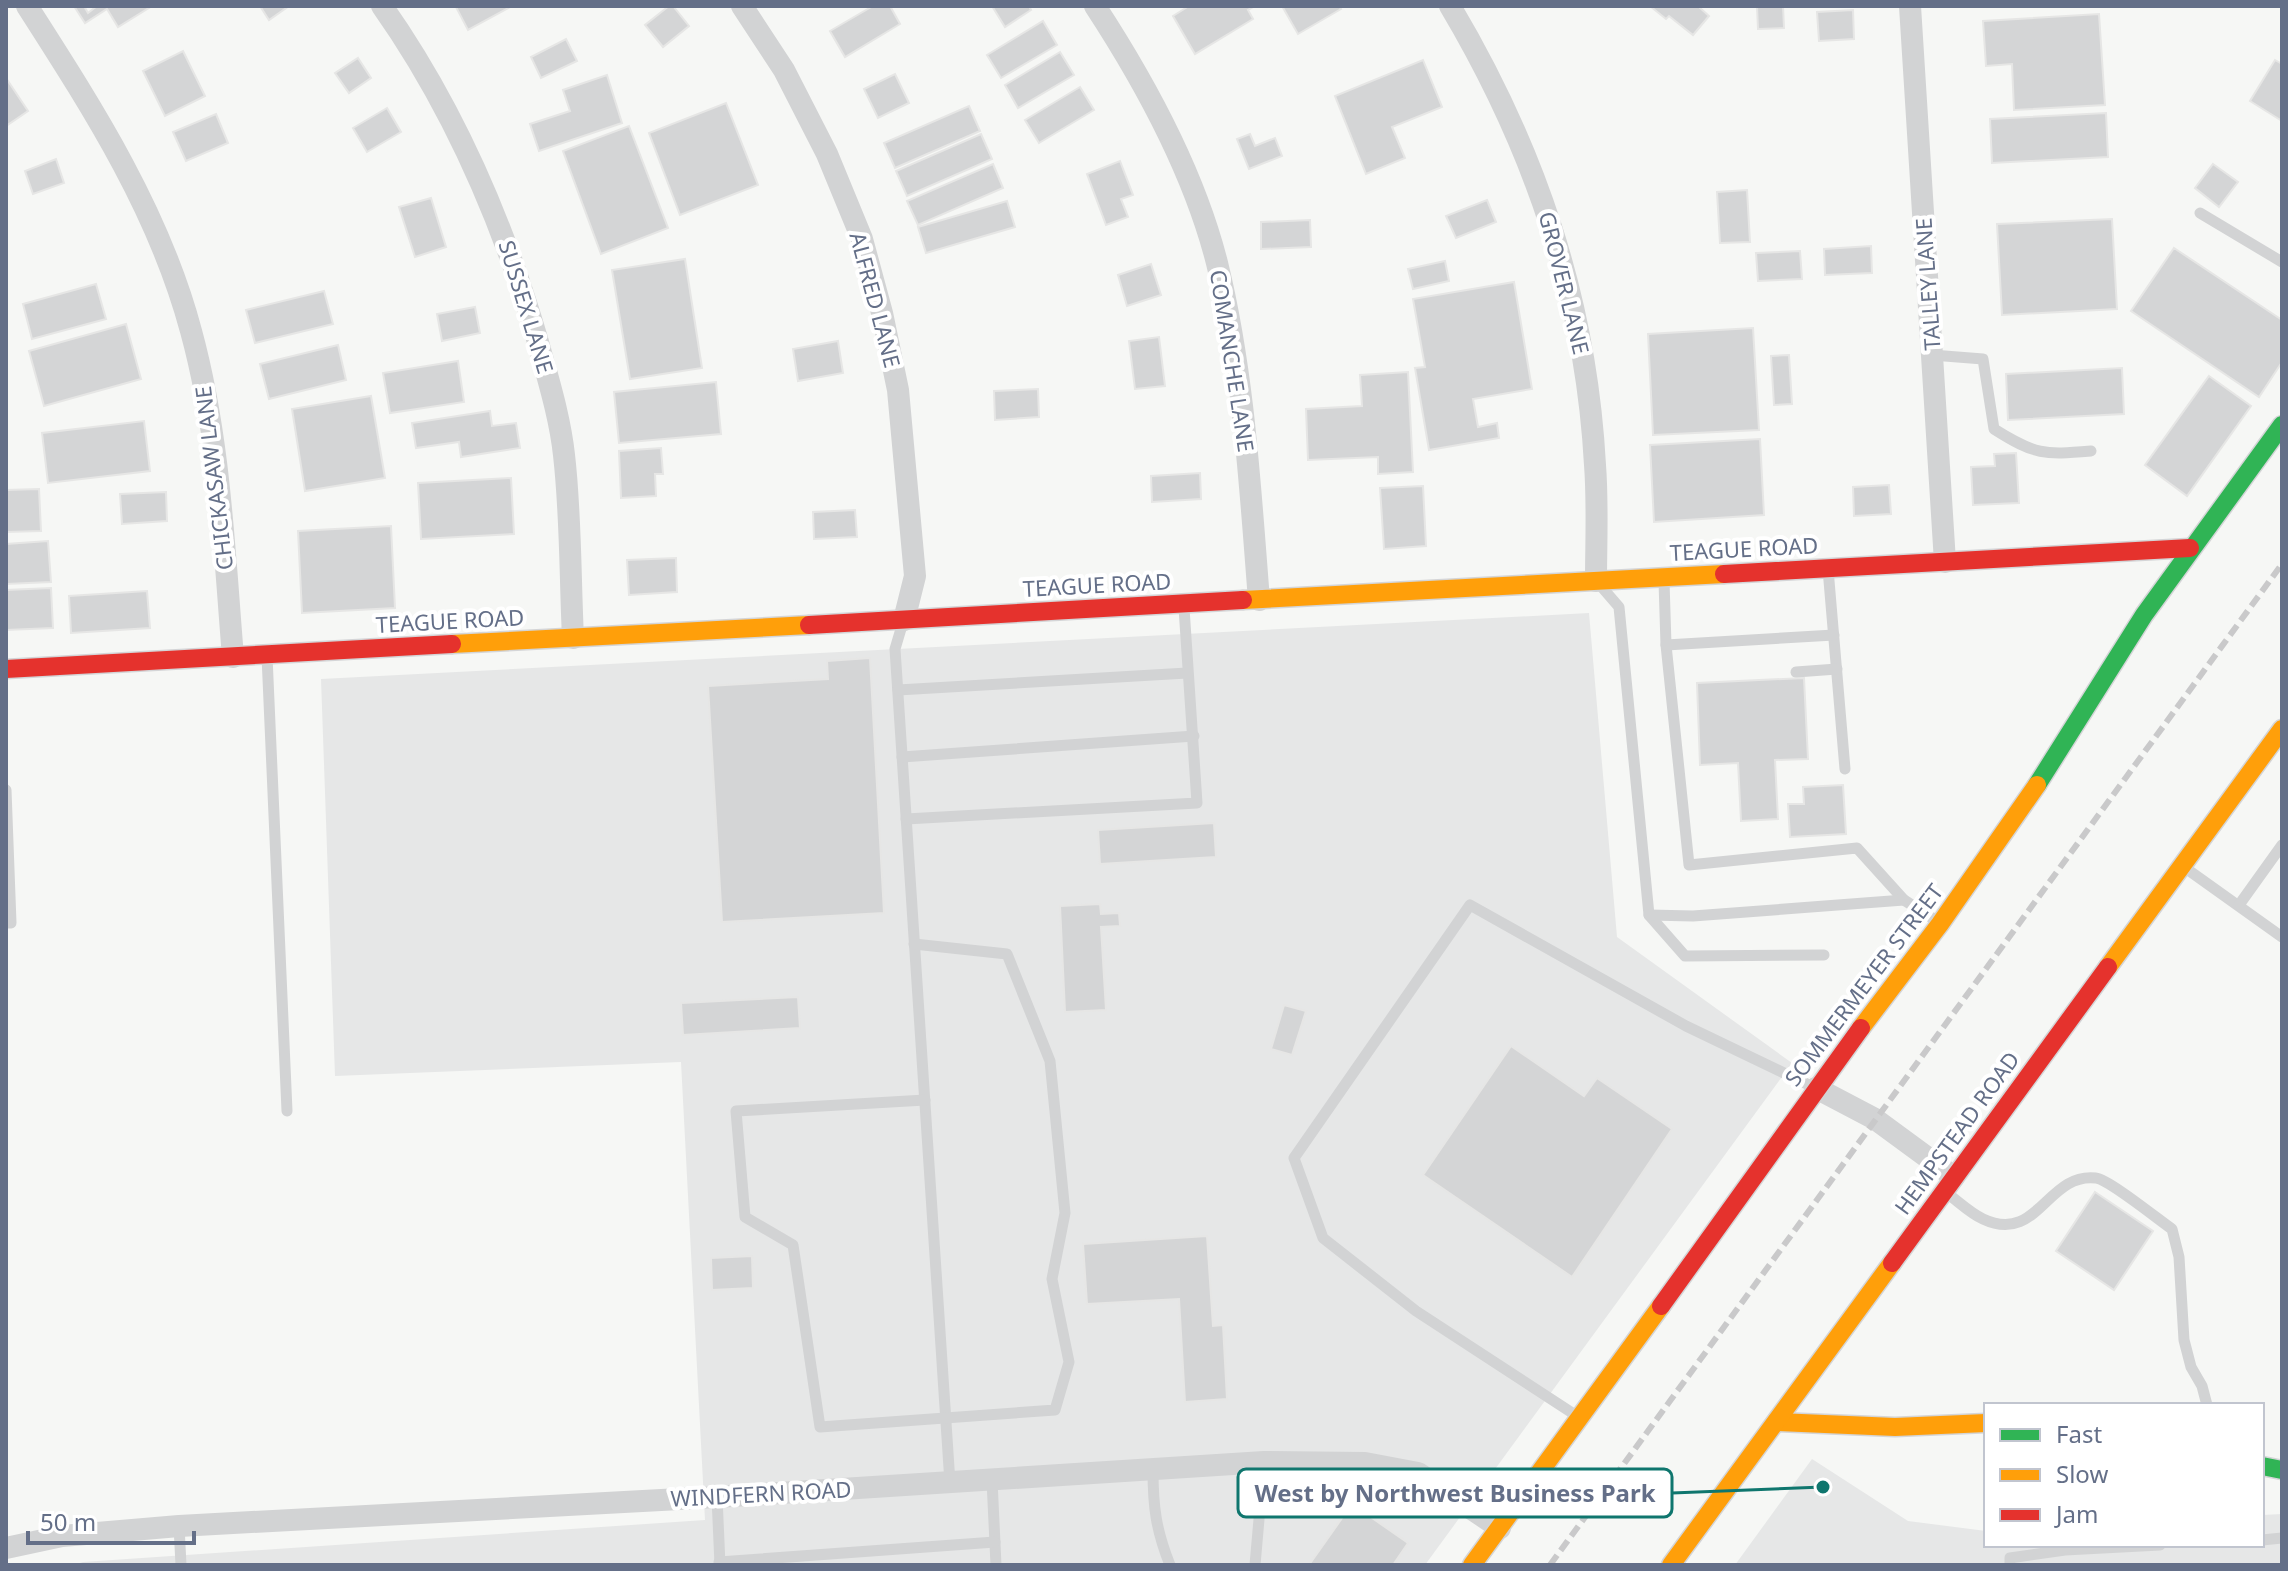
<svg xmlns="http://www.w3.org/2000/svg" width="2288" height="1571" font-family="'Noto Sans',sans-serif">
<rect width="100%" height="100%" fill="#f6f7f5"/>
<g fill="#e6e7e7">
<path d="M1589,613L1617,937L1792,1063L1425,1565H73L83,1562L705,1520L681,1062L335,1076L321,679Z"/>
<path d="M1812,1459L1908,1521L1986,1531V1545H2262V1515L2282,1514V1565H1735Z"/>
</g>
<g fill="#d4d5d6" stroke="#e6e6e5" stroke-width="2">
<path d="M74,6H84L88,13L97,6H152L118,27L107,9L85,23Z"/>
<path d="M260,6H289L269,20Z"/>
<path d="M512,6L468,30L456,7L458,6Z"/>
<path d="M669,6H673L689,26L663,47L645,25Z"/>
<path d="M873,6H890L900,24L845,57L830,31Z"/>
<path d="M992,6H1029L1031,10L1005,27Z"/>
<path d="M1189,6H1255L1248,10L1253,19L1195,54L1173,16Z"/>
<path d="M1282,6H1339L1341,9L1298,34Z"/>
<path d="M1650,6H1698L1709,16L1693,35L1669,16L1666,19Z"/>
<path d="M1757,6H1783L1784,28L1758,29Z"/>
<path d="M1853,10L1854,39L1819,41L1817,12Z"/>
<path d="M2099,14L2105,105L2014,110L2012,64L1986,66L1983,21Z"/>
<path d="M1043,21L1057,45L1001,78L987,55Z"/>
<path d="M566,39L577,61L541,78L531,57Z"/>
<path d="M183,51L205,96L165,116L143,71Z"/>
<path d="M1060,52L1074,75L1018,108L1005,85Z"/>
<path d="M358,58L371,78L349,93L335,73Z"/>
<path d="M1423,60L1442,107L1392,127L1405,158L1366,174L1335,96Z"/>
<path d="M2275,60L2282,64V121L2250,101Z"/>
<path d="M895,74L909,103L878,118L864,89Z"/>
<path d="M607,75L622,123L539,151L530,124L570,111L563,90Z"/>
<path d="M6,78L28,111L6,126Z"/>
<path d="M1080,87L1094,110L1039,143L1025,120Z"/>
<path d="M726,103L758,185L680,215L649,133Z"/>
<path d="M969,106L980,131L895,168L884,143Z"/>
<path d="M387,108L401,132L367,152L353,128Z"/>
<path d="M2106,113L2108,157L1992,163L1990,119Z"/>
<path d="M216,114L228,143L186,161L173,132Z"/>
<path d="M629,126L668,228L601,254L563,151Z"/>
<path d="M981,134L992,159L907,196L896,171Z"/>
<path d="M1250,134L1255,146L1275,138L1282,156L1249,169L1237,139Z"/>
<path d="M56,159L64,183L33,194L25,171Z"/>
<path d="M1120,161L1133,195L1121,199L1128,217L1106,225L1087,174Z"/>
<path d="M993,164L1003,188L918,225L907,201Z"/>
<path d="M2213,164L2238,182L2219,207L2195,188Z"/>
<path d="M1747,190L1750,242L1720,243L1717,192Z"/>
<path d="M431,198L446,247L415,257L399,207Z"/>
<path d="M1487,200L1496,222L1456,238L1446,216Z"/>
<path d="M1007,201L1015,227L926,253L918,227Z"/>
<path d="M2112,219L2117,309L2002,315L1997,224Z"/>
<path d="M1310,220L1311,247L1261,249V222Z"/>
<path d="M1871,246L1872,273L1825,275L1824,249Z"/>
<path d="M2174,248L2282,320V362L2259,397L2131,311Z"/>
<path d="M1800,251L1802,279L1758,281L1756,253Z"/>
<path d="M685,259L702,368L630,379L612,270Z"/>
<path d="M1445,261L1449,281L1413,289L1408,269Z"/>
<path d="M1151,264L1161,295L1127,306L1118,275Z"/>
<path d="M1514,282L1532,389L1473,399L1478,427L1497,423L1499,438L1429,450L1415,368L1425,367L1413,299Z"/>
<path d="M96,284L106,319L32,339L23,304Z"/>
<path d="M324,291L333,324L255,343L246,310Z"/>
<path d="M475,307L480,333L442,341L437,314Z"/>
<path d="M126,324L141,379L44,406L29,351Z"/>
<path d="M1753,328L1759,430L1653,435L1648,334Z"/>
<path d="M1159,337L1165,386L1135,389L1129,341Z"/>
<path d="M838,341L843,373L798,381L793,349Z"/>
<path d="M338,345L346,380L269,399L260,364Z"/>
<path d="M1789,355L1792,404L1774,405L1771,356Z"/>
<path d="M458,361L464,402L390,413L383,373Z"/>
<path d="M2122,368L2124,414L2008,420L2006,374Z"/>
<path d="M1408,372L1413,472L1378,474V457L1308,460L1306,409L1362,406L1360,375Z"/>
<path d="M2209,376L2251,406L2187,496L2145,465Z"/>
<path d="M716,382L721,434L619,443L614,392Z"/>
<path d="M1038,389L1039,417L995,420L994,391Z"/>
<path d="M371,396L385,478L305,491L292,409Z"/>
<path d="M490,411L492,426L516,423L520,448L461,457L459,442L416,448L412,423Z"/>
<path d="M144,421L150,471L48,483L42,433Z"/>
<path d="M1760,439L1764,515L1654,522L1650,445Z"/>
<path d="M661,448L663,474H655L656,496L621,498L619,451Z"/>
<path d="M2016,453L2019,503L1973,505L1971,467L1995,466L1994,454Z"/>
<path d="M1200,473L1201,499L1152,502L1151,476Z"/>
<path d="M511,478L514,534L421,539L418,483Z"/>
<path d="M1889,485L1891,514L1854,516L1853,487Z"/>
<path d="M1423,486L1426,546L1384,549L1380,488Z"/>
<path d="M39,489L41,531L6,532V490Z"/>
<path d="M166,492L167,521L122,524L120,494Z"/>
<path d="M855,510L857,537L814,539L813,512Z"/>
<path d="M391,526L395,608L302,613L298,531Z"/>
<path d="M48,541L51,582L6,584V544Z"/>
<path d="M676,558L677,592L629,595L627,560Z"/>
<path d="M51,588L53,628L6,630V590Z"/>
<path d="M147,591L150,628L71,633L69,596Z"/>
<path d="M870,658L884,913L722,922L708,686L828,679L827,661Z"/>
<path d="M1804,678L1808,759L1775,760L1778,819L1741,821L1738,763L1700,765L1697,683Z"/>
<path d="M1843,785L1846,834L1790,837L1788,804H1804L1803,787Z"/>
<path d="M1214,823L1216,857L1100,864L1098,830Z"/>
<path d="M1100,904L1101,914L1119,913L1120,926L1101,927L1106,1010L1065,1012L1060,906Z"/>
<path d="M798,997L800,1028L683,1035L681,1003Z"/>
<path d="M1284,1005L1306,1011L1292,1055L1271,1049Z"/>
<path d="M1511,1046L1584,1096L1597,1078L1672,1129L1572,1277L1423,1175Z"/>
<path d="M2095,1192L2153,1231L2114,1290L2056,1251Z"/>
<path d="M1207,1236L1213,1326L1223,1325L1227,1399L1185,1402L1179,1299L1087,1304L1083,1244Z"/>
<path d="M752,1256L753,1288L712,1290L711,1258Z"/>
<path d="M1352,1504L1408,1543L1393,1565H1309Z"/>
</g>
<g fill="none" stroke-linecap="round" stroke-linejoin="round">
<g stroke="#d4d5d7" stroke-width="21">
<g id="fast">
<path d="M2037,785L2144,615L2282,425"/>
<path d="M2262,1466L2282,1470"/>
</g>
</g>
<g stroke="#d4d5d7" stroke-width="21">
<g id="slow">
<path d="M1243,600L1724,574"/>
<path d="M452,644L809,625"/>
<path d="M2108,967L2282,729"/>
<path d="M1861,1028L1940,924L2037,785"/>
<path d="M1776,1422L1895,1427L1986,1423"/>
<path d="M1472,1565L1661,1306"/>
<path d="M1671,1565L1892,1263"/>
</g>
</g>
<g stroke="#d4d5d7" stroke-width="21">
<g id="jam">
<path d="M1724,574L2190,548"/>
<path d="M809,625L1243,600"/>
<path d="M6,669L452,644"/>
<path d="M1892,1263L2108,967"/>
<path d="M1661,1306L1861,1028"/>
</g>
</g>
<g stroke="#d2d3d4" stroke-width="11">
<path d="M2200,213L2282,262"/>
<path d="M1932,355L1983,359L1994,429C2035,455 2044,455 2091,451"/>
<path d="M1828,569L1845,769"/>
<path d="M1664,581L1666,645L1689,865L1857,848L1904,900L1940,923"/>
<path d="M1600,585L1619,607L1649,915L1685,956L1824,955"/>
<path d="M903,622L895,649L950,1483"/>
<path d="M1666,645L1834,635"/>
<path d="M267,656L287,1111"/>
<path d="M1796,672L1837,669"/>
<path d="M898,690L1187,673"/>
<path d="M902,757L1194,736"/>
<path d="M6,790L11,923H6"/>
<path d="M906,819L1197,803L1184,608"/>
<path d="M2184,867L2282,937"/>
<path d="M2239,905L2282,845"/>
<path d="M1649,915L1693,916L1904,900"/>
<path d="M914,944L1007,954L1050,1061L1065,1213L1052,1279L1069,1362L1055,1410L820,1427L793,1245L745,1217L736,1111L925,1100"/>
<path d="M1948,1194C1959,1202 1970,1213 1983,1219C2038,1245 2047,1172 2096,1178C2108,1179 2159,1220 2172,1229L2179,1257L2184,1340L2191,1367L2202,1386L2207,1405"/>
<path d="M1580,1418L1416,1311L1323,1238L1294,1158L1470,905L1686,1026L1811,1086"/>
<path d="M1153,1470C1153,1507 1156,1530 1170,1565"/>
<path d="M992,1480L996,1565"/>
<path d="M717,1497L720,1565"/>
<path d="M179,1526L181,1565"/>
<path d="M2262,1540L2282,1538"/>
<path d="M719,1562L995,1542"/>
<path d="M1255,1565L1264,1462"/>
<path d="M2010,1565V1558L2065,1550L2160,1545"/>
</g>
<g stroke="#d2d3d4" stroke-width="22">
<path d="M27,6C93,109 159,211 191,331C220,437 224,548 233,657"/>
<path d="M382,6C454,108 503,222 538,342C548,379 560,417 564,455C571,515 570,577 573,638"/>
<path d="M742,6L784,70L827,154L862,239L882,313L898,390L915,576L904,620"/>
<path d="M1095,6C1146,84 1194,172 1217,263C1244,373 1250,487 1259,600"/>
<path d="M1450,6C1535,149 1586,299 1595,465C1598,504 1596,543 1596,581"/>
<path d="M1910,6L1945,562"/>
<path d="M1816,1088L1875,1119L1954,1177"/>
<path d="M6,1548L62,1536L179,1526L717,1497L1264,1462L1365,1463L1418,1473L1500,1528"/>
</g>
<use href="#fast" stroke="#30b455" stroke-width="18"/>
<use href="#slow" stroke="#ff9f0a" stroke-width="18"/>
<use href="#jam" stroke="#e5322d" stroke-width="18"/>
<path stroke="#c9c9ca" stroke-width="6" stroke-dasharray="12 6" stroke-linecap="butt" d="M1550,1565L2282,564"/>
</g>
<g text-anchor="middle" stroke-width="8" stroke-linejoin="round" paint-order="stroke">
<g font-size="22" fill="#646f88" stroke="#fff">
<text transform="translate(1564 283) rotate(76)" y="8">GROVER LANE</text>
<text transform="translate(1928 284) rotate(-94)" y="8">TALLEY LANE</text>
<text transform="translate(875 300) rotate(75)" y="8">ALFRED LANE</text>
<text transform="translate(526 307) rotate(73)" y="8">SUSSEX LANE</text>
<text transform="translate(1232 361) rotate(81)" y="8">COMANCHE LANE</text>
<text transform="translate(214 478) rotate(-97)" y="8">CHICKASAW LANE</text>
<text transform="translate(1744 549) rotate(-3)" y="8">TEAGUE ROAD</text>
<text transform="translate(1097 585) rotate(-3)" y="8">TEAGUE ROAD</text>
<text transform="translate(450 621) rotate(-3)" y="8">TEAGUE ROAD</text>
<text transform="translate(1864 985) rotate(-53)" y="8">SOMMERMEYER STREET</text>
<text transform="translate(1957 1133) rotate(-54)" y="8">HEMPSTEAD ROAD</text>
<text transform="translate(761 1494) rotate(-3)" y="8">WINDFERN ROAD</text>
</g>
</g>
<path fill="none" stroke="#0f766e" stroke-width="3" d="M1823 1487L1672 1493"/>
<circle fill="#0f766e" stroke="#fff" stroke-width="3" cx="1823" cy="1487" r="8"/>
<rect fill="#fff" stroke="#0f766e" stroke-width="3" x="1238" y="1469" width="434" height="48" rx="8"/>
<g font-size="24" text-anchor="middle" font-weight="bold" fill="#646f88">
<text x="1455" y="1502">West by Northwest Business Park</text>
</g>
<rect width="2288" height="1571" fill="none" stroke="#646f88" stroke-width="16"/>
<rect x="1984" y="1403" width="280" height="144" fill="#ffffff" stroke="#c1c5cf" stroke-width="2"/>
<rect x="2000" y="1429" width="40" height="12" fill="#30b455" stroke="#c1c5cf" stroke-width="2"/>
<text x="2056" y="1443" font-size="24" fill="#646f88">Fast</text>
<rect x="2000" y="1469" width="40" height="12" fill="#ff9f0a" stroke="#c1c5cf" stroke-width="2"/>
<text x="2056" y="1483" font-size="24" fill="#646f88">Slow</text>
<rect x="2000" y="1509" width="40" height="12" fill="#e5322d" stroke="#c1c5cf" stroke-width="2"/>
<text x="2056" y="1523" font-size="24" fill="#646f88">Jam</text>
<path d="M28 1531v12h166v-12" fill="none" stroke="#646f88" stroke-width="4"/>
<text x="40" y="1531" font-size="24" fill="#646f88" stroke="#ffffff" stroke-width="6" paint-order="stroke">50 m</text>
</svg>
